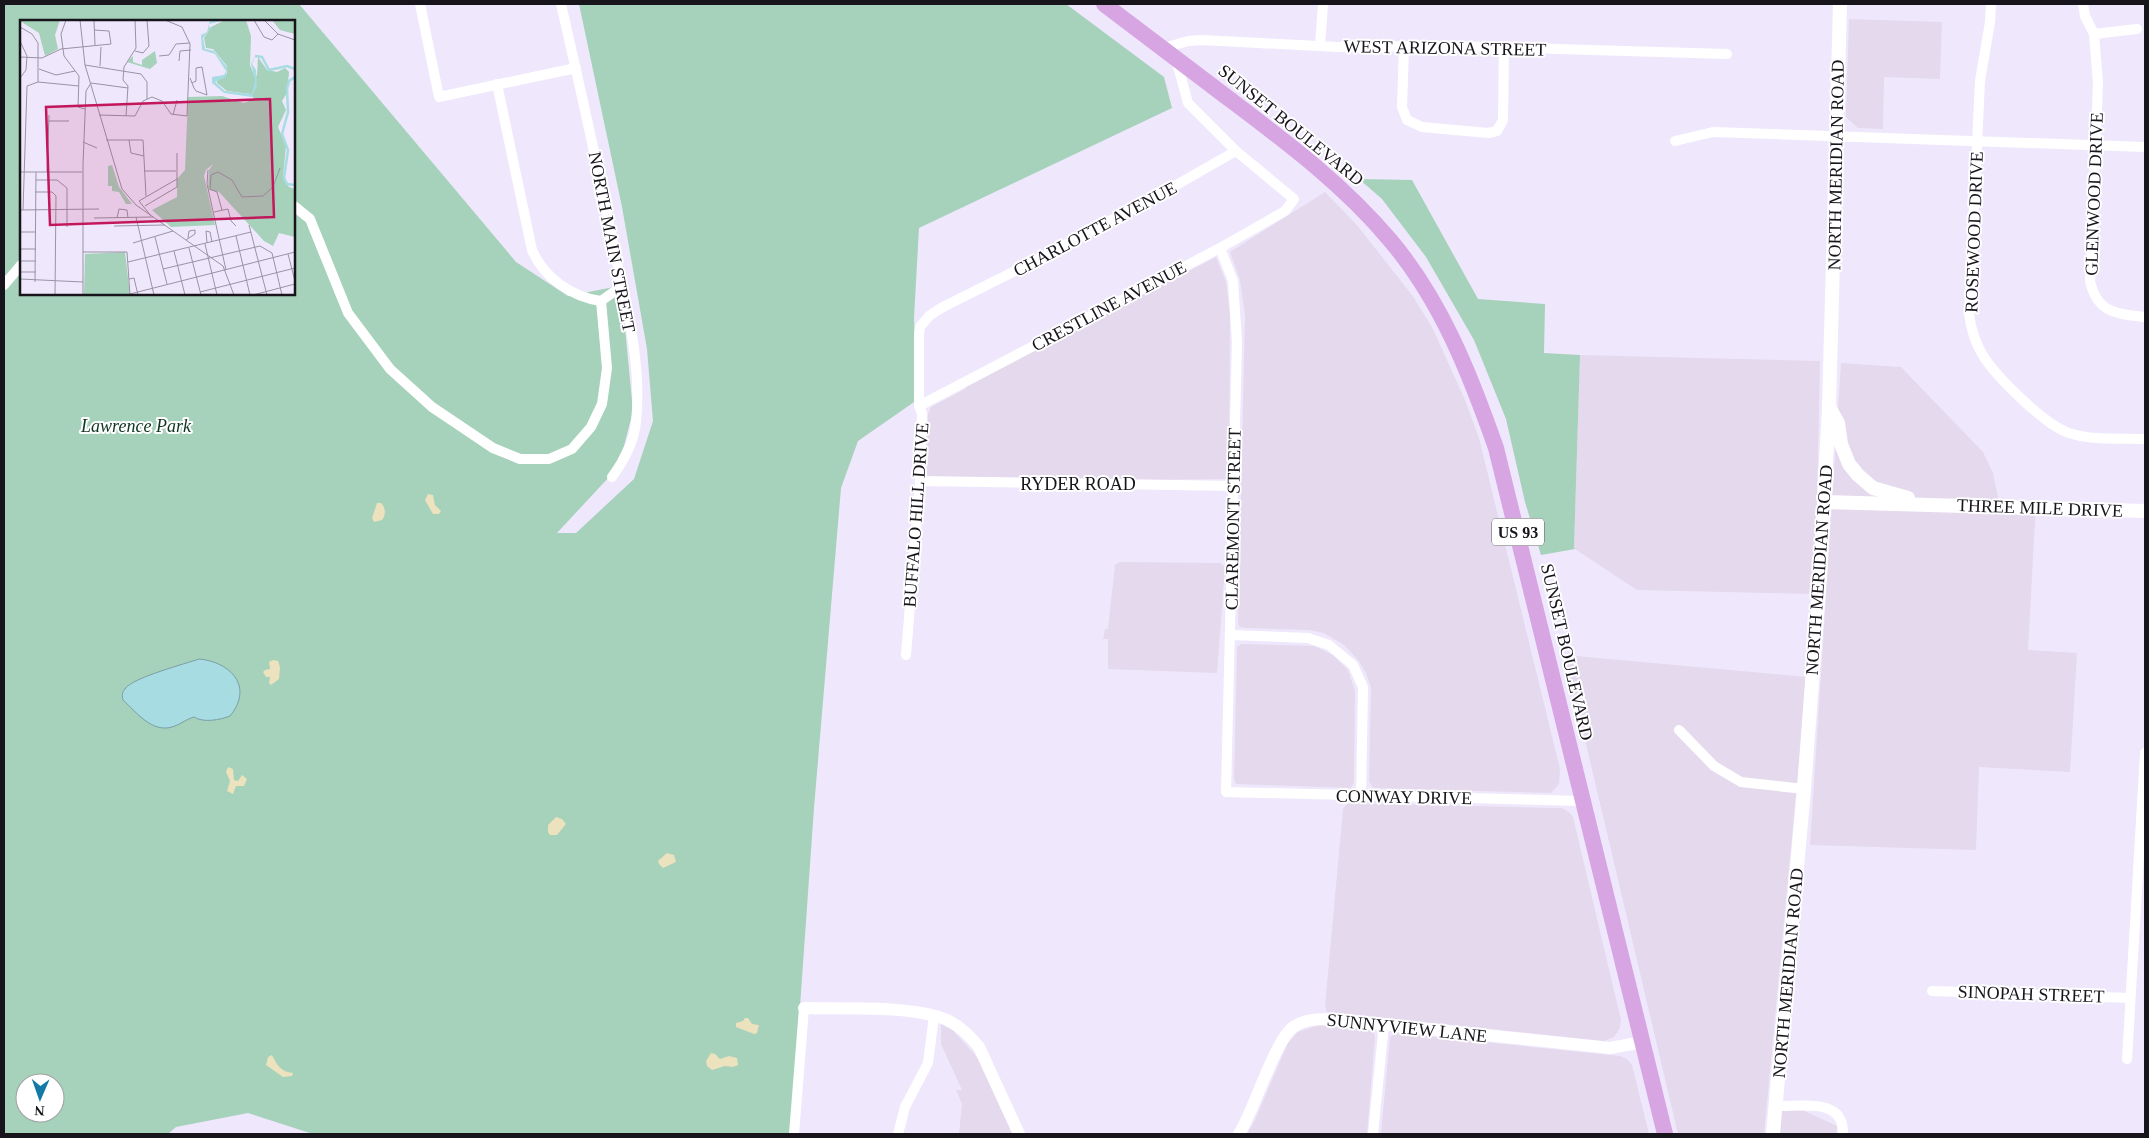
<svg xmlns="http://www.w3.org/2000/svg" width="2149" height="1138" font-family="'Times New Roman',serif">
<rect width="100%" height="100%" fill="#efe8fd"/>
<g fill="#e4d9ed">
<path d="M1849,19L1942,22L1940,79L1884,77L1883,129L1858,128L1846,117Z"/>
<path d="M1325,192L1356,224L1412,295L1432,327L1465,400L1479,438L1560,769L1559,784L1551,793L1373,788L1369,781L1371,688L1366,673L1358,660L1344,645L1324,633L1309,630L1245,628L1240,627L1238,624L1245,315L1240,280L1230,252Z"/>
<path d="M1216,257L1226,282L1230,315L1229,479L1030,481L927,477L928,414L931,407L965,389L966,386Z"/>
<path d="M1580,355L1820,361L1815,594L1637,590L1575,549L1574,547Z"/>
<path d="M1841,363L1901,367L1983,452L1993,473L1999,502L2036,503L2028,650L2077,653L2070,772L1979,767L1976,850L1810,845Z"/>
<path d="M1120,562L1220,563L1225,567L1217,673L1108,669V639H1103L1105,629H1108L1115,565Z"/>
<path d="M1241,644L1314,646L1333,655L1348,670L1355,691L1354,782L1351,788L1236,784L1234,779L1237,647Z"/>
<path d="M1565,655L1807,677L1764,1134H1678Z"/>
<path d="M1350,803L1556,808H1562L1570,813L1573,817L1621,1020L1620,1028L1614,1037L1604,1041L1327,1012L1325,1006L1343,809L1347,804Z"/>
<path d="M941,1024L948,1025L986,1067L1013,1134H959L962,1104L956,1090H962L941,1044Z"/>
<path d="M1319,1025L1370,1030L1374,1033L1375,1037L1367,1134H1247L1255,1120L1288,1043L1298,1032Z"/>
<path d="M1396,1033L1620,1056L1627,1059L1632,1065L1649,1134H1381L1390,1037Z"/>
<path d="M1781,1100L1837,1126L1836,1134H1778Z"/>
</g>
<g fill="#a6d1ba" fill-rule="evenodd">
<path d="M4,4H299L516,262L568,296L619,286L623,307L633,411L624,446L610,476L557,533H576L634,479L653,421L647,349L622,207L579,4H1066L1164,77L1172,108L919,228L914,318L917,400L858,441L841,488L814,808L791,1134H313L248,1113L176,1127L168,1134H4ZM21,21H294V294H21ZM25,1083H55V1113H25Z"/>
<path d="M1359,179L1412,180L1478,299L1545,304L1544,353L1580,355L1574,547L1575,549L1541,555L1525,502L1506,419L1474,340L1426,257L1382,199Z"/>
</g>
<g fill="#ece2bd">
<path d="M428,494L433,495L435,505L441,511L439,514H433L425,500Z"/>
<path d="M377,503H381C386,508 386,515 382,520L374,522L372,518Z"/>
<path d="M273,660L278,661L280,667L279,679L271,685L269,683L270,677H266L263,672L265,670L270,669L269,662Z"/>
<path d="M228,767L233,769L234,780L238,781L242,775L247,779L244,786H236L233,794L227,791L230,781L226,772Z"/>
<path d="M556,817L562,819L566,824L557,835H550L548,832V825Z"/>
<path d="M667,853L674,855L676,862L663,868L659,864L658,861Z"/>
<path d="M745,1018H748L752,1024L759,1025L757,1033L754,1034L736,1027V1023L743,1021Z"/>
<path d="M711,1053L715,1054L720,1059L729,1056L737,1058L738,1065L733,1067L725,1066L712,1070L707,1066L706,1061Z"/>
<path d="M272,1055C277,1065 281,1072 293,1073L292,1076L283,1077L266,1065L268,1057Z"/>
</g>
<path fill="#a6dce2" stroke="#7ba0a6" d="M199,659C231,662 254,687 230,716C220,720 203,723 194,717C186,719 180,725 172,727C152,733 136,712 123,700C122,696 122,692 125,689C131,678 185,664 199,659Z"/>
<g fill="none" stroke-linecap="round" stroke-linejoin="round">
<g stroke="#fff" stroke-width="10">
<path d="M420,4L439,97L576,68"/>
<path d="M561,4C580,87 599,170 615,253C627,308 642,366 636,422C634,442 623,462 612,477"/>
<path d="M1991,4L1990,22L1980,81L1969,314C1971,329 1975,342 1982,354C1996,377 2044,424 2069,433C2093,441 2121,438 2145,439"/>
<path d="M2083,4L2085,16L2094,34L2098,83L2090,281C2097,313 2117,314 2145,317"/>
<path d="M2094,34L2137,29"/>
<path d="M1320,46L1323,4"/>
<path d="M1404,46L1402,107L1407,120L1422,127L1488,133L1497,131L1503,120L1504,48"/>
<path d="M1164,48L1188,41L1202,40L1337,47L1452,46L1727,54"/>
<path d="M497,84L532,250C544,278 572,297 601,301L622,286"/>
<path d="M1675,141L1713,132L2145,147"/>
<path d="M294,206L310,219L348,313L390,369L432,407L493,448L520,459H549L572,449L591,427L602,404L607,368L601,301"/>
<path d="M1220,248L1233,281L1237,342L1226,792L1582,801"/>
<path d="M4,285L21,265"/>
<path d="M919,406L1220,248L1285,211L1294,199L1236,151L1188,103L1176,59"/>
<path d="M920,481L1235,486"/>
<path d="M1231,635L1308,638L1329,645L1353,665L1363,687L1361,797"/>
<path d="M906,655L920,481L922,413L919,406V334L920,327L929,316L943,307L1029,264L1164,192L1236,151"/>
<path d="M1679,730L1714,766L1741,782L1804,789"/>
<path d="M1932,991L2130,998"/>
<path d="M2127,1059L2145,753"/>
<path d="M1776,1106C1802,1107 1844,1097 1843,1134"/>
<path d="M794,1134L804,1008"/>
<path d="M898,1134L905,1107L928,1063L934,1016"/>
<path d="M1373,1134L1384,1024"/>
</g>
<g stroke="#fff" stroke-width="12">
<path d="M804,1008C843,1009 913,1005 947,1020C960,1026 970,1036 979,1047L1019,1134"/>
<path d="M1239,1134C1254,1111 1276,1036 1295,1026C1306,1019 1319,1019 1332,1019L1610,1048L1643,1042"/>
</g>
<g stroke="#fff" stroke-width="14">
<path d="M1829,407L1838,423L1841,444L1849,464L1858,475L1873,488L1908,498"/>
<path d="M1824,502L2145,511"/>
<path d="M1773,1134L1804,789L1820,575L1829,407L1840,4"/>
</g>
<path stroke="#d8a5e3" stroke-width="16" d="M1104,4C1145,35 1187,67 1228,98C1285,141 1343,184 1390,240C1441,300 1470,374 1496,448L1665,1134"/>
</g>
<g text-anchor="middle" stroke-width="4" stroke-linejoin="round" paint-order="stroke">
<rect fill="#fff" stroke="#5d5a5f" stroke-width="1" x="1492" y="518.5" width="52" height="27" rx="4"/>
<g font-size="16" font-weight="bold" fill="#17141b">
<text x="1518" y="538">US 93</text>
</g>
<g font-size="18" fill="#17141b" stroke="#fff">
<text transform="translate(1445 48) rotate(1)" y="6">WEST ARIZONA STREET</text>
<text transform="translate(1291 125) rotate(39)" y="6">SUNSET BOULEVARD</text>
<text transform="translate(1836 165) rotate(-89)" y="6">NORTH MERIDIAN ROAD</text>
<text transform="translate(2094 194) rotate(-88)" y="6">GLENWOOD DRIVE</text>
<text transform="translate(1095 229) rotate(-28)" y="6">CHARLOTTE AVENUE</text>
<text transform="translate(1974 232) rotate(-88)" y="6">ROSEWOOD DRIVE</text>
<text transform="translate(612 242) rotate(79)" y="6">NORTH MAIN STREET</text>
<text transform="translate(1109 306) rotate(-28)" y="6">CRESTLINE AVENUE</text>
<text x="1078" y="490">RYDER ROAD</text>
<text transform="translate(2040 508) rotate(2)" y="6">THREE MILE DRIVE</text>
<text transform="translate(916 515) rotate(-86)" y="6">BUFFALO HILL DRIVE</text>
<text transform="translate(1233 519) rotate(-89)" y="6">CLAREMONT STREET</text>
<text transform="translate(1819 570) rotate(-86)" y="6">NORTH MERIDIAN ROAD</text>
<text transform="translate(1567 652) rotate(77)" y="6">SUNSET BOULEVARD</text>
<text transform="translate(1404 797) rotate(1)" y="6">CONWAY DRIVE</text>
<text transform="translate(1788 973) rotate(-85)" y="6">NORTH MERIDIAN ROAD</text>
<text transform="translate(2031 994) rotate(2)" y="6">SINOPAH STREET</text>
<text transform="translate(1407 1028) rotate(6)" y="6">SUNNYVIEW LANE</text>
</g>
<g font-size="18" font-style="italic" fill="#0f3423" stroke="#fff">
<text x="136" y="432">Lawrence Park</text>
</g>
</g>
<g transform="translate(20 20)">
<rect width="275" height="275" fill="#efe8fd"/>
<path d="M40,0L35,15L38,29L25,36L19,13L0,1ZM205,0H226L231,16L230,45L234,55L237,56L238,37L247,50L257,52L265,48L269,52L267,73L262,81L266,90L258,107L266,126L263,157L269,167L275,169V217L259,213L253,226L244,221L199,172L188,170L189,150L193,144L186,150L184,156L195,205L151,207L132,190L157,177V159L165,150L168,77L202,76L224,83L234,79L231,74L207,71L197,63V59L207,54V46L193,29L186,28L184,18L191,7ZM252,0H275V14L260,10ZM135,31L137,43L130,49L107,42L113,36V42L122,45V40ZM92,145L99,167L112,184H106L99,172L92,171V166H88V146ZM105,232L110,275H64L65,234Z" fill="#a6d1ba"/>
<path d="M190,0H205L189,4L190,9L183,18L185,29L194,31L207,47L206,57L195,62L205,71L232,74L235,60L231,44L236,34L232,44L236,50L237,66L232,77L204,73L192,63V57L204,55L206,51L195,34L182,30L181,15L187,12Z" fill="#a6dce2"/>
<path fill="none" stroke="#a6dce2" stroke-width="2.5" d="M235,36L242,37L249,50L267,46L275,49M275,57L269,61L267,69L268,92L262,114L268,130L264,158L267,164L275,165"/>
<path fill="none" stroke="#9993a3" stroke-width="1" d="M46,0L41,14L44,36L59,56L58,87L65,89M60,0L65,45L102,169L116,185L203,246L214,275M74,0L75,25M234,0L244,17L252,20L258,14L244,0M0,7L12,14L18,23V62M258,14L275,20M0,21L7,36L6,50L0,58M115,31L123,33L129,26L127,0M139,36L149,35L156,24L170,23M0,37L22,38L41,29L91,24L89,11L74,10M159,41L160,31L171,30M65,45L121,54L127,62V79M80,46L81,27M19,49L36,55L55,51M170,58L174,68L176,71L187,75L182,47L176,48V61L172,63M71,63L108,68M7,66L18,62L59,66M79,95L115,96L123,81L132,77L142,81L151,94L167,96L170,24L162,7L145,0M153,95L157,80M106,96L108,66L103,60L104,47L116,28L115,0M29,101H49M86,120H123L126,176M109,120L111,133L124,136M63,122L77,128M188,150L187,164L206,250M124,151H156M0,152H62M27,152L29,95M16,160H37L47,168V207M190,168L191,155L198,152L212,160L222,177L243,176L253,167L260,148M190,169L197,172L202,190M15,172H32L36,176L35,275M125,186L157,167V133M0,190L79,189M3,190L7,66M194,192L208,189L211,201L216,206M131,196L119,181L157,159M116,197L134,275M74,198L133,197M97,198L99,189L107,190L108,198M229,205L247,275M94,206L145,205M0,212H16M216,216L230,275M135,217L147,264M166,220L175,214V210L169,211L168,218M113,223L153,211M187,223L186,211L190,212L192,222M185,224L197,275M169,228L181,275M0,229H16M154,231L165,275M63,232H107L110,275M268,234L275,261M0,241H16M108,242L231,212M143,249L240,226L252,233L262,275M0,252H16M0,259L63,262M109,259L114,258L118,275M15,262L16,152M180,272L275,248M110,274L275,232M63,275V144L66,71L71,63M233,275L275,264"/>
<path fill="#c2185b" fill-opacity="0.15" stroke="#c2185b" stroke-width="2.5" d="M250,79L254,197L30,205L26,87Z"/>
<rect width="275" height="275" fill="none" stroke="#17141b" stroke-width="2.5"/>
</g>
<rect width="2149" height="1138" fill="none" stroke="#17141b" stroke-width="10"/>
<g transform="translate(40 1098) rotate(182)"><circle r="24" fill="#ffffff" stroke="#a2a1a4"/>
<path d="M0-4L9 19L0 12L-9 19Z" fill="#127ba5"/>
<text y="-8" font-size="14" font-weight="bold" text-anchor="middle" fill="#17141b">N</text>
</g>
</svg>
